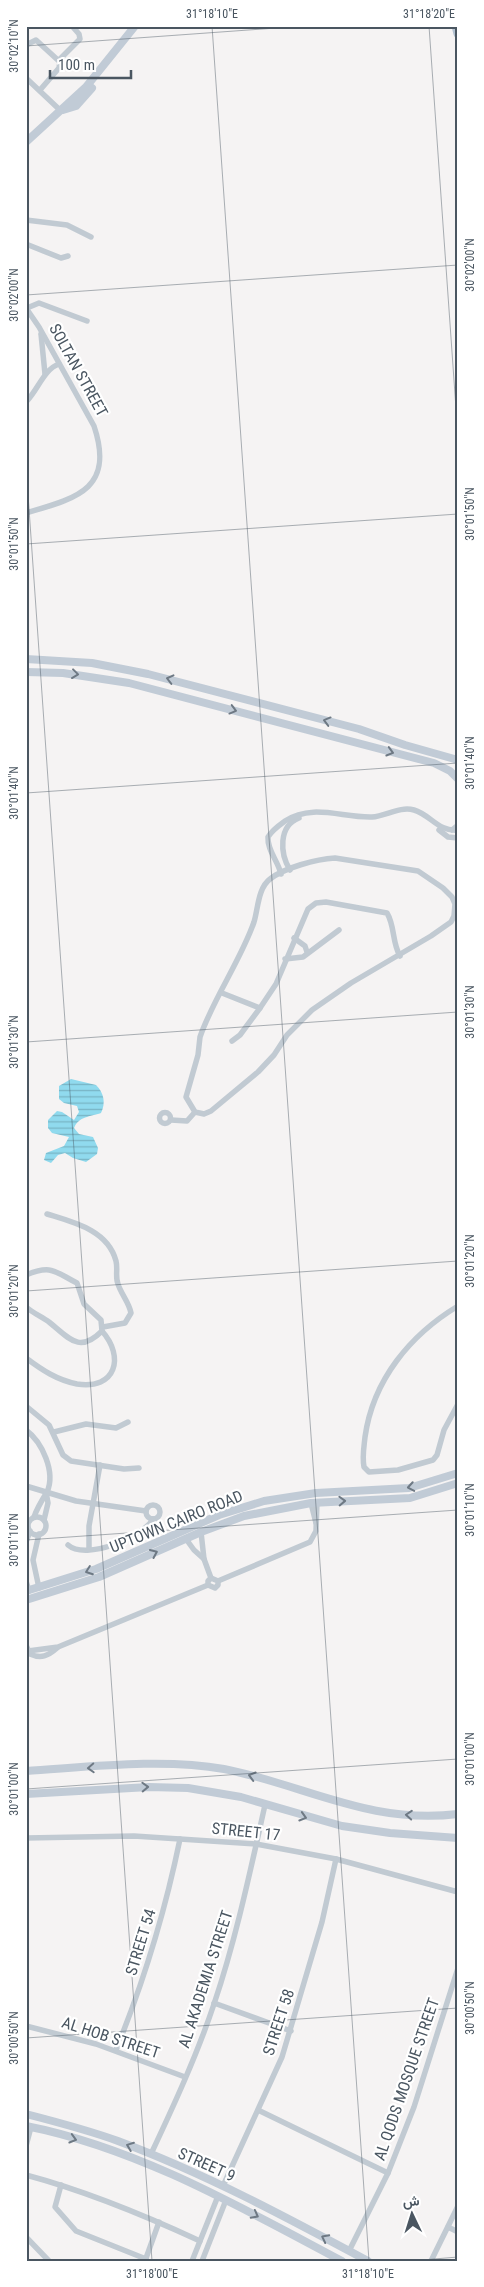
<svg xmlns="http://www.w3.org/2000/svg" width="484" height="2287" font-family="'Roboto Condensed',Vazirmatn,sans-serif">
<defs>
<pattern id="water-rules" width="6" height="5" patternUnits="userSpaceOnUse" patternTransform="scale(1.25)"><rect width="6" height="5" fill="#90daee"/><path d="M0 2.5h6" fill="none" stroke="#78b4c4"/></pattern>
</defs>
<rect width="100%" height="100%" fill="#f5f3f3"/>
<path fill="url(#water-rules)" d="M71,1079L96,1085C104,1093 106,1103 101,1113C90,1117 79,1116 74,1128L79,1134L93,1137L98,1148L97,1154L86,1162L73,1158L65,1153L58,1155L51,1163L44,1160L46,1153L64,1146L69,1137L52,1133L48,1128V1120L57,1111L62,1112L74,1120L79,1112L77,1106L64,1103L59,1099V1086Z"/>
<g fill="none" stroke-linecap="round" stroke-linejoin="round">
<g stroke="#c1cad2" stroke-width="5.5">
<path d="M26,45L36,40L60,62L59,68L40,90"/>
<path d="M59,60L80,39L79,34L72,26"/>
<path d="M26,78L61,111"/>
<path d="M26,220L67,225L91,237"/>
<path d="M26,244L61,258L68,256"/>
<path d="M26,308L39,327L94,426C115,489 77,498 26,513"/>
<path d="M27,308L39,303L87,321"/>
<path d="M41,334L45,374"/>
<path d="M26,402C38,390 44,369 59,364"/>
<path d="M439,830L448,837L458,838"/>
<path d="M452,830L458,825"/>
<path d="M335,858L418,871L443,888L452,897L455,904L454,916L451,922L431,936L351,983L312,1010L287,1035L274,1055L258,1072L211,1111L204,1114L195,1112L186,1097L198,1055L200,1037C213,999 241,960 254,922C258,909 258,888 270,879C284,868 316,859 335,858Z"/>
<path d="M290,870C280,854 278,826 299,818"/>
<path d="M281,874C278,861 267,850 268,837C272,830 278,826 285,821C313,803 342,818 372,817C386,816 400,806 414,810C431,815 438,832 458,830"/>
<path d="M294,938L305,946L307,952"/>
<path d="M285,959L303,957L339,930"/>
<path d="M222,993L260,1008L276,984L308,909L316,903L326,902L387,913C395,926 392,943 400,956"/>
<path d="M232,1041L240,1035L260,1008"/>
<circle cx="165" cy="1118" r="5.5"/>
<path d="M171,1120L187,1121L195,1112"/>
<path d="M47,1214C73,1222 108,1230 116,1261C118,1269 115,1277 118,1284C121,1294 129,1302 131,1313L125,1323L103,1327"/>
<path d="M26,1275C52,1264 55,1272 77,1283L84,1304L101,1320L102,1331C79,1354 69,1338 49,1322C42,1317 33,1313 26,1307"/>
<path d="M458,1306C410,1335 373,1380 365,1437C364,1447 362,1457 364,1467L369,1472L398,1470L433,1460L437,1455L444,1430L458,1404"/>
<path d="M26,1358C42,1370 57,1380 77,1384C116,1390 125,1357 102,1331"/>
<path d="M26,1406L49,1425L63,1455L71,1461L124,1469L139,1468"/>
<path d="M26,1430C42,1442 56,1472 47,1492C42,1500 37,1508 34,1517"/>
<path d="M54,1432L86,1424L116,1428L128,1422"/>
<path d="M26,1486L76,1501L146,1511"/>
<path d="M311,1503L316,1523"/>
<circle cx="153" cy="1512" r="7"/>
<circle cx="37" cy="1526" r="9"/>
<path d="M44,1520L48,1503L46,1492"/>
<path d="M201,1532L204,1559L211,1578"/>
<path d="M186,1539L194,1550L204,1559"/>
<path d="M26,1542L30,1531"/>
<path d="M68,1545C86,1561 143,1537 153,1519"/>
<path d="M89,1549V1526L100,1465"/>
<path d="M26,1581L29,1591"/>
<path d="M218,1581L310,1542L316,1531L317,1502"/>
<path d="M39,1588L33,1560L39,1534"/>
<path d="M26,1645L30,1654C41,1659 48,1656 57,1648"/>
<path d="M28,1651L58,1647L208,1585L215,1588L218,1585V1581L211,1578L208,1581V1585"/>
<path d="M26,1838L134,1836L256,1844L336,1859L458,1892"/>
<path d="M214,2003L291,2031"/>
<path d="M26,2026L96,2044L185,2077"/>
<path d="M116,2050C144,1981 165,1912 180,1839"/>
<path d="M260,2111L388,2173"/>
<path d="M26,2146L31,2127"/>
<path d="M151,2154C174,2105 197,2055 214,2004C236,1939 250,1872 265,1805"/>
<path d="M26,2175C86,2191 144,2215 200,2241"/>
<path d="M61,2185L55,2207L76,2231L146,2259"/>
<path d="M223,2186L282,2057L322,1922L336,1859"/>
<path d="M448,2227L458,2232"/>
<path d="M26,2237L49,2261"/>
<path d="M349,2251L388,2173L414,2107L458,1968"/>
<path d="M145,2261L159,2222"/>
<path d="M192,2261L218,2196"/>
<path d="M202,2261L226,2200"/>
<path d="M431,2261L458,2206"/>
</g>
<g stroke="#c1cbd6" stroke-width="8">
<path d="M63,110L76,106L92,88"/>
<path d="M26,142L86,87L135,26"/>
<path d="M26,659L92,663L148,674L359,729L405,745L458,760"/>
<path d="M26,672L63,673L129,683L434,763L450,771L458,779"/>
<path d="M26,1591L96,1569L219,1515L264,1501L316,1493L409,1488L458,1473"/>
<path d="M26,1600L99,1577L201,1532L244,1516L311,1503L410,1498L458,1483"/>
<path d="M26,1771C89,1767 162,1758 224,1769C305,1785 370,1825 458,1814"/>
<path d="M26,1794L149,1787L188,1788L241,1797L342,1826L390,1833L458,1838"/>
<path d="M26,2114C57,2122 88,2130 118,2141C204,2173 286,2217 368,2261"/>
<path d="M26,2126C138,2148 242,2208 342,2261"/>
</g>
<path stroke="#b3c2d1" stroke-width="9" d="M456,26L458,34"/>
</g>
<defs><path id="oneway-chevron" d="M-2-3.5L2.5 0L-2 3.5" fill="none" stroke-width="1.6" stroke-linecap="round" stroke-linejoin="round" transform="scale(1.25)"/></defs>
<g stroke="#6e7984">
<use href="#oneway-chevron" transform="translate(75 674) rotate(7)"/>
<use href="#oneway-chevron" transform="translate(170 679) rotate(-166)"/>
<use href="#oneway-chevron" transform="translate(233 710) rotate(15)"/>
<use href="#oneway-chevron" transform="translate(327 721) rotate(-165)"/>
<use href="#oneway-chevron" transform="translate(390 752) rotate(16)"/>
<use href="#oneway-chevron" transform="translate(411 1487) rotate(170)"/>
<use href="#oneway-chevron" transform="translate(342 1501) rotate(-2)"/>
<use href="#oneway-chevron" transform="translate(154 1553) rotate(-24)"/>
<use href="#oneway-chevron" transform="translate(89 1571) rotate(160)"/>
<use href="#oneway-chevron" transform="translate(91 1768) rotate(177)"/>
<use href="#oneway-chevron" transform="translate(252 1776) rotate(-164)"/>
<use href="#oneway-chevron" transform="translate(145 1787) rotate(-2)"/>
<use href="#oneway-chevron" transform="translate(409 1815) rotate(-176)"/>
<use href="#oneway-chevron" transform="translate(303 1817) rotate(17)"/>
<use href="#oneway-chevron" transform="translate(73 2139) rotate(16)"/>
<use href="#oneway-chevron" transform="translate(130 2146) rotate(-159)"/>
<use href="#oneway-chevron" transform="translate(255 2215) rotate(28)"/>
<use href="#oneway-chevron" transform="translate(325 2238) rotate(-153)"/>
</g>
<path fill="none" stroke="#4a5661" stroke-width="1" stroke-opacity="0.45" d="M212,26L369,2261M429,26L458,437M26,46L304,26M26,295L458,265M26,466L152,2261M26,544L458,514M26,793L458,763M26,1042L458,1012M26,1291L458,1261M26,1540L458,1510M26,1789L458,1759M26,2038L458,2008M410,2261L458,2257"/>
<g text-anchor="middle" stroke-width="4.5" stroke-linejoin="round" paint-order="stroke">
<g font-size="16" fill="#4a5661" stroke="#fff">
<text transform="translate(79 370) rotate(61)" y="6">SOLTAN STREET</text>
<text transform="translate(176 1521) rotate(-22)" y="6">UPTOWN CAIRO ROAD</text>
<text transform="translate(246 1831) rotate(6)" y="6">STREET 17</text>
<text transform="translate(140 1942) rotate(-73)" y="6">STREET 54</text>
<text transform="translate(205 1979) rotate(-72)" y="6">AL AKADEMIA STREET</text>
<text transform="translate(278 2022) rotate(-72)" y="6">STREET 58</text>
<text transform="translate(111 2037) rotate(18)" y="6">AL HOB STREET</text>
<text transform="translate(406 2079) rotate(-71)" y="6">AL QODS MOSQUE STREET</text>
<text transform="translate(207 2164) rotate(24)" y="6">STREET 9</text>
</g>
</g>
<rect width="484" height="2287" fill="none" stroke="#ffffff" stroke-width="55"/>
<g transform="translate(412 2214) rotate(356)" stroke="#ffffff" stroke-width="4" paint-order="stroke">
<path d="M0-4L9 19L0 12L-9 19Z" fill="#4a5661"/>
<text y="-8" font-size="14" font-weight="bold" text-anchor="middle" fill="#4a5661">ش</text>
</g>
<path d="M50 70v8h81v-8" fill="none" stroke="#4a5661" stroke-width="2.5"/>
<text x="58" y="70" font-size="15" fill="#4a5661" stroke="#ffffff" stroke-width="4" paint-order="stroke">100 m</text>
<rect x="28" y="28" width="428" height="2232" fill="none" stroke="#4a5661" stroke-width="2"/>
<g font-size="12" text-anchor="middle" fill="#4a5661">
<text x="212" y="18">31°18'10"E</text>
<text x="429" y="18">31°18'20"E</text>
<text transform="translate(14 46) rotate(-90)" y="4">30°02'10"N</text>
<text transform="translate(470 265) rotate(-90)" y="4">30°02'00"N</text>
<text transform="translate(14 295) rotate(-90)" y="4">30°02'00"N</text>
<text transform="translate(470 514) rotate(-90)" y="4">30°01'50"N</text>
<text transform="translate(14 544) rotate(-90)" y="4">30°01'50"N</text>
<text transform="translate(470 763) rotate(-90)" y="4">30°01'40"N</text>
<text transform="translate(14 793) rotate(-90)" y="4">30°01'40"N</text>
<text transform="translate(470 1012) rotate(-90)" y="4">30°01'30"N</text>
<text transform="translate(14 1042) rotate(-90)" y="4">30°01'30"N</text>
<text transform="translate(470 1261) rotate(-90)" y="4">30°01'20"N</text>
<text transform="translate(14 1291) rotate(-90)" y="4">30°01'20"N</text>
<text transform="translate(470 1510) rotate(-90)" y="4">30°01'10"N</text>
<text transform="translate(14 1540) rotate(-90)" y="4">30°01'10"N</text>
<text transform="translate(470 1759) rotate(-90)" y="4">30°01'00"N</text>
<text transform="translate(14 1789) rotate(-90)" y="4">30°01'00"N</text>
<text transform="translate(470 2008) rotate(-90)" y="4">30°00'50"N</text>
<text transform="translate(14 2038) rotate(-90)" y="4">30°00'50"N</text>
<text x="152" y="2278">31°18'00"E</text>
<text x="368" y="2278">31°18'10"E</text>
</g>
</svg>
